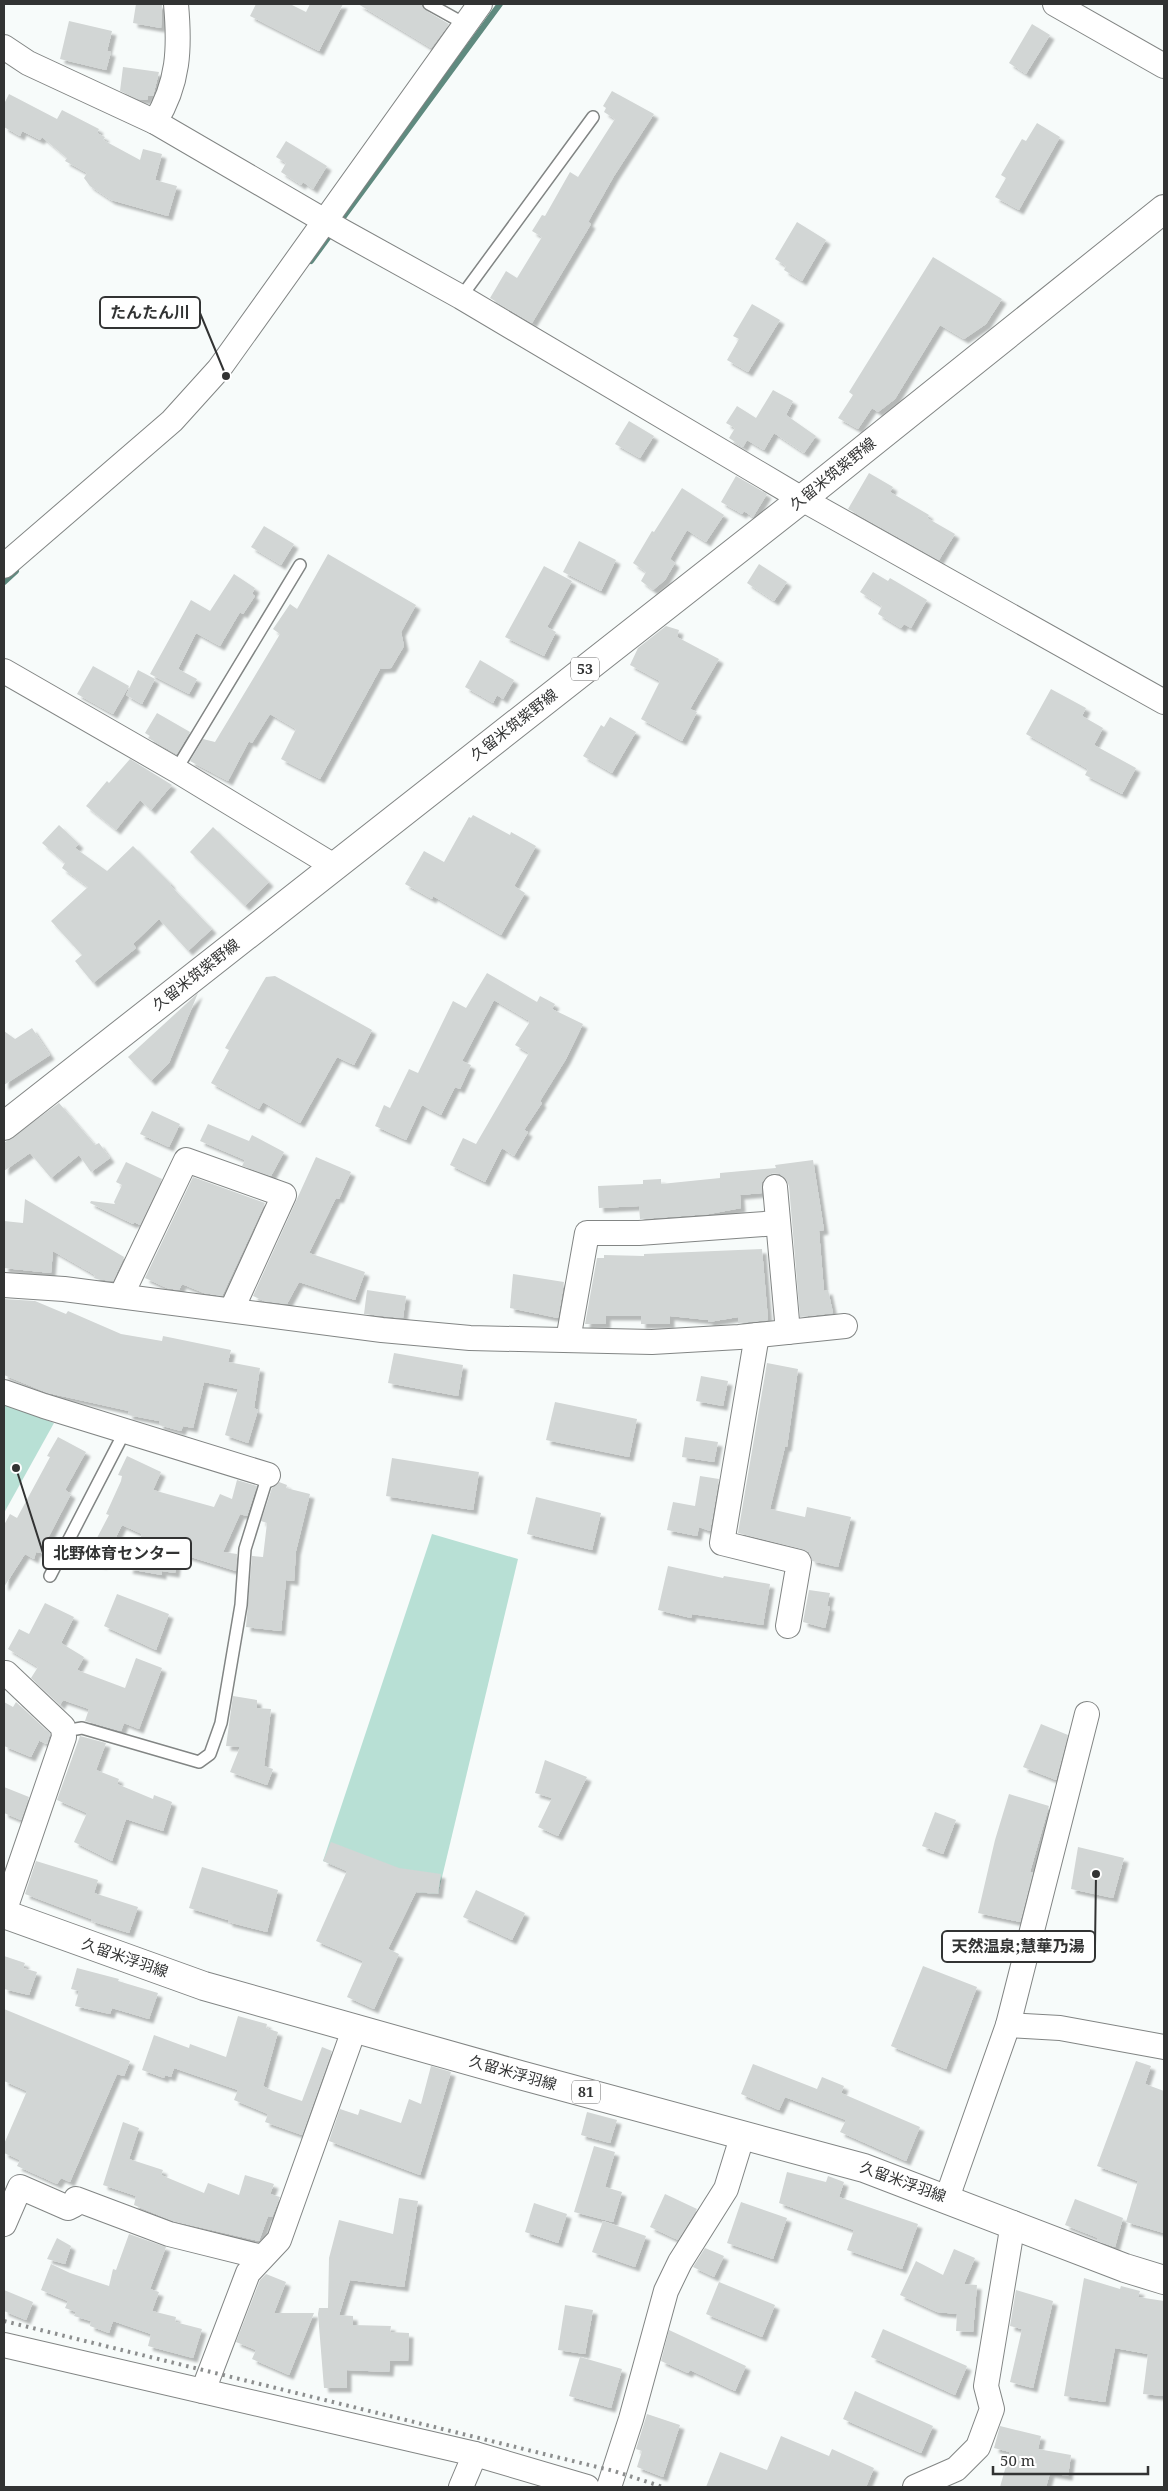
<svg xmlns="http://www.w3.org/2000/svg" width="1168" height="2491" font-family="'Noto Serif','Noto Sans JP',serif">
<defs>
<filter id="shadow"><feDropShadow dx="4.5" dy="4.5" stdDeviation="1" flood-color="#0004"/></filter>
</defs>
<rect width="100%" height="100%" fill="#f7fbfa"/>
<g fill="#b8e0d5">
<path d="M4,1403L54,1423L4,1513Z"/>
<path d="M432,1534L518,1559L438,1894L397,1890L323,1861Z"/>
</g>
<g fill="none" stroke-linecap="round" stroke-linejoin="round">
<g stroke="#5f8a7f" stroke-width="6">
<path d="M339,223L500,4"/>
<path d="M311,261L333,231"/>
<path d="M4,582L16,571"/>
</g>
</g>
<g fill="#d2d6d5" filter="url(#shadow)">
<path d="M136,4H162L161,28L133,23Z"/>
<path d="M256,4H290L306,12L310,4H343L319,51L250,16Z"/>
<path d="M358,4H422L425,10L449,24L431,48Z"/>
<path d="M69,21L112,31L107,51L111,52L106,70L60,59Z"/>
<path d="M1032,24L1050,35L1026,74L1009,63Z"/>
<path d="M123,67L159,72L153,96H148L147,100L138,99L120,91Z"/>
<path d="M612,91L654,114L614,176L588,222L591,224L532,323L490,298L506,271L517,278L542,237L532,231L542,215L545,216L570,172L578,177L615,119L604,112L606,108L603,106Z"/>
<path d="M9,94L57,119L62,110L99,129L97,133L105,137L103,140L140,160L143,149L162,154L155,180L177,186L168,216L111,200L90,186L84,178L87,173L65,161L67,158L42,137L40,140L22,131L20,136L4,127V104Z"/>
<path d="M1037,123L1060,137L1019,210L995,197L1006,178L1001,175L1022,139L1026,141Z"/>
<path d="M286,141L327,166L313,189L303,182L301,185L281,172L286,163L276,157Z"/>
<path d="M797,222L826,240L802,281L784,270L786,266L775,259Z"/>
<path d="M933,257L1002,299L986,324L964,339L940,325L895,399L878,412L872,408L858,429L838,418L853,395L849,392Z"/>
<path d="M752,304L780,320L748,372L727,360L739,339L733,336Z"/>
<path d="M773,390L793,401L786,415L816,436L804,453L774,433L764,450L747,440L743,447L729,438L735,428L726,423L737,406L756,418Z"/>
<path d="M629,421L654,436L640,458L615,444Z"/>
<path d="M869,473L893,487L890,492L929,515L927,518L955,534L939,560L848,509Z"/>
<path d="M736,476L767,494L753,517L744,511L742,514L721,502Z"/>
<path d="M682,488L724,515L706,542L687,530L670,559L675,563L665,580L653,590L641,581L646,572L633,563L652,531L654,532Z"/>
<path d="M264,526L294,544L281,565L251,547Z"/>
<path d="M579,541L616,560L601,591L563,572Z"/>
<path d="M328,554L416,605L401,632L404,646L391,668L380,669L320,779L281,759L296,729L270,714L252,743L249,741L228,781L190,761L203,739L215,742L280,634L273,629L290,604L297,609Z"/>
<path d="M759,564L787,582L774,601L747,583Z"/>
<path d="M544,566L572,581L547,627L556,632L544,656L505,637Z"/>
<path d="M873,572L888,581L890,578L927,600L911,628L904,624L901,628L878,614L882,606L860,592Z"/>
<path d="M234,574L255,588L252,594L255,596L243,614L240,612L220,646L196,633L178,669L197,679L189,694L150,674L191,600L210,611Z"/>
<path d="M666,626L679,630L677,637L719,659L690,709L697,712L682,741L641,719L660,681L630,665L638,648Z"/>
<path d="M480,660L514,680L503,699L497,695L493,703L465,687Z"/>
<path d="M93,666L129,686L113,714L77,694Z"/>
<path d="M138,670L155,679L142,704L126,695Z"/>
<path d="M1051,689L1086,708L1082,716L1103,728L1094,745L1136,768L1122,794L1085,775L1088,769L1026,734Z"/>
<path d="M157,713L190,732L177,754L148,738L150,736L145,733Z"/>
<path d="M610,717L636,732L612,773L583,756L601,725L604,727Z"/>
<path d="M130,759L172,785L151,810L140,800L116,830L86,806L107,781L109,783Z"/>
<path d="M473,815L510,835L511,832L536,846L514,886L525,893L501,935L433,896L432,899L405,884L424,851L444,862L469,817L471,818Z"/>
<path d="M59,825L79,844L75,848L107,871L133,846L171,884L170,885L212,929L188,951L159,919L133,944L136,948L93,983L75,961L82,955L51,921L88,887L62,868L65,863L42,843Z"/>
<path d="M213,827L269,882L245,906L190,852Z"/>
<path d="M487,973L537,1002L540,996L555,1004L552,1009L583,1024L566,1059L540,1101L542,1103L524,1130L528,1132L514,1156L502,1148L485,1182L450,1165L463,1138L476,1144L529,1053L515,1045L529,1023L528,1020L494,1000L462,1061L471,1065L460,1089L455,1087L441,1115L422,1105L406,1140L375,1126L384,1105L390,1108L409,1069L418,1073L453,1001L466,1008Z"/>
<path d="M275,976L372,1030L354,1065L337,1057L300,1123L263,1102L259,1109L211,1083L229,1050L225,1048L263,982L266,977Z"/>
<path d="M198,993L169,1063L151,1081L128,1057Z"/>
<path d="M32,1028L50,1055L4,1085V1031L15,1039Z"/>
<path d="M59,1103L95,1145L99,1143L110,1158L91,1172L79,1155L51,1178L30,1153L4,1171V1143Z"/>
<path d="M152,1111L180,1124L169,1147L140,1134Z"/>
<path d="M208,1124L249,1141L252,1135L284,1152L271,1176L242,1166L245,1160L200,1141Z"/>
<path d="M316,1157L351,1172L339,1199L336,1198L309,1253L365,1272L355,1300L299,1282L287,1304L264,1301L253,1296Z"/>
<path d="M813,1160L824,1230L819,1231L824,1291L828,1290L833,1313L800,1317L789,1186L786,1179L780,1174L773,1173L767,1176L762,1182V1193L740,1195L741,1208L709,1214L640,1219L639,1206L599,1208L598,1186L643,1184V1180L661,1179V1184L720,1178V1173L776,1168L775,1165Z"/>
<path d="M126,1162L162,1179L140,1225L134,1222L133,1224L90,1203L91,1201L115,1204L114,1202L122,1185L116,1182Z"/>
<path d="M193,1177L265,1203L222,1296L204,1293L182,1284L179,1290L167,1288L145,1278Z"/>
<path d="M25,1199L124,1257L113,1281L97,1279L94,1278L95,1275L53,1251L51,1273L4,1268V1221L23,1223Z"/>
<path d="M762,1249L768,1320L738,1323V1317L709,1322L708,1320L670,1316V1324H641V1316H606V1324H585L597,1258H604V1255L644,1256V1254Z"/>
<path d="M513,1274L564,1282L558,1318L510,1308Z"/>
<path d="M367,1290L406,1296L403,1318L364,1314Z"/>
<path d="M4,1299L35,1301L66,1314L68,1311L121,1334L162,1341L163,1336L231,1350L228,1362L260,1368L254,1408L258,1410L248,1443L225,1435L238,1389L204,1382L193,1428L183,1426L181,1431L159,1425V1421L128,1415L129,1411L48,1393L4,1375Z"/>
<path d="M394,1353L463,1365L458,1396L388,1383Z"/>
<path d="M767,1363L798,1369L787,1447H785L770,1509L805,1517L807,1507L851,1517L838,1567L812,1561L809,1552L802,1549L738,1533Z"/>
<path d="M701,1376L728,1381L723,1406L696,1401Z"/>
<path d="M555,1402L637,1419L629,1457L546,1440Z"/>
<path d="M58,1437L86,1452L65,1490L71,1494L47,1540L57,1546L52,1555L36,1552L34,1559L25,1554L4,1587V1525L10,1514L17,1518L50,1457L47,1456Z"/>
<path d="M685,1437L718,1442L714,1462L682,1457Z"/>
<path d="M127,1456L161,1472L153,1490L214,1507L220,1494L232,1499L237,1480L257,1486L247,1516L240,1514L223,1552L237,1554L236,1571L178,1553L175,1573L162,1571V1575L128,1569L142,1534L122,1525L102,1565L87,1557L109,1515L106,1514L121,1481L122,1476L118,1475Z"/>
<path d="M392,1458L479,1472L473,1510L386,1496Z"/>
<path d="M700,1476L719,1479L710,1531L699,1527L697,1536L667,1530L673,1502L695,1506Z"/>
<path d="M279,1482L287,1485L286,1488L310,1494L296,1551L294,1581L286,1580L281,1631L246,1627L252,1556L263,1557L267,1523L261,1521L272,1488Z"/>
<path d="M536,1497L601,1513L592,1550L527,1534Z"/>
<path d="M668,1566L723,1578L724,1576L770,1584L763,1625L692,1614L691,1618L658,1610Z"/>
<path d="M809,1590L830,1593L827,1606L830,1607L825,1628L803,1622Z"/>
<path d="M117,1594L169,1614L156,1650L104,1626Z"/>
<path d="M45,1603L74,1617L61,1643L84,1657L77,1670L125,1688L136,1658L162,1668L139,1729L124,1723L121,1731L85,1721L89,1709L63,1700L60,1705L31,1678L38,1667L8,1649L19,1629L29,1634Z"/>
<path d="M233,1696L257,1700V1708L271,1709L264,1766L273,1769L267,1785L230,1772L240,1747L226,1746Z"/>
<path d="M4,1702L13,1707L16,1702L45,1729L31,1757L4,1746Z"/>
<path d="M1041,1724L1068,1735L1056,1780L1023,1767Z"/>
<path d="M45,1729L50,1733L47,1744L40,1741Z"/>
<path d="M80,1736L106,1743L96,1770L119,1779L117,1784L153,1799L154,1795L172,1802L163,1831L126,1819L112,1861L74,1842L87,1813L57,1800Z"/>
<path d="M545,1760L587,1777L558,1836L538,1827L552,1798L535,1793Z"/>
<path d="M4,1787L29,1797L21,1820L4,1813Z"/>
<path d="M1009,1794L1049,1806L1030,1872H1033L1020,1922L978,1913L995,1840Z"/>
<path d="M935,1812L956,1820L943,1854L922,1846Z"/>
<path d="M331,1842L399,1868L441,1874L438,1894L416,1892L388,1949L399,1954L374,2009L347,1997L363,1961L316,1941L347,1871L323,1861Z"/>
<path d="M1078,1847L1124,1858L1113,1898L1071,1889Z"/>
<path d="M36,1861L98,1880L94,1893L138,1907L129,1933L91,1921V1919L25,1894Z"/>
<path d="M202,1867L278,1890L267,1932L228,1922V1920L189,1908Z"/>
<path d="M476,1890L525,1913L512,1940L463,1917Z"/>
<path d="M4,1956L25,1963L23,1968L37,1972L29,1995L4,1989Z"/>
<path d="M923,1966L977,1987L946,2069L891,2046Z"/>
<path d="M77,1968L119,1979L118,1981L158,1993L149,2019L112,2008L110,2014L75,2006L79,1991L71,1989Z"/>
<path d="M4,2009L130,2061L124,2076L117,2074L70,2182L61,2178L57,2184L17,2166L20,2160L4,2153V2144L27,2091L4,2081Z"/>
<path d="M238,2016L267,2024L266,2028L278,2032L263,2086L273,2091L302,2101L322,2047L332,2051L302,2135L265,2122L268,2114L234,2100L238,2090L174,2068L171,2077L165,2075L164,2078L142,2070L154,2035L189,2048L190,2044L226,2057Z"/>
<path d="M1136,2061L1151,2066L1145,2084L1164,2091V2233L1126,2222L1138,2181L1097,2166Z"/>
<path d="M753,2064L817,2089L822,2077L844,2086L841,2093L920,2127L906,2161L840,2132L846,2120L785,2097L779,2110L741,2094Z"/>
<path d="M431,2066L451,2072L420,2175L329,2141L340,2109L358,2115L360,2109L401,2123L409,2099L421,2104Z"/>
<path d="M587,2112L617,2120L610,2143L581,2135Z"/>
<path d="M123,2122L139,2128L129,2159L163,2170L161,2175L204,2193L208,2183L239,2195L245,2175L274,2184L270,2194L280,2197L272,2217L268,2216L259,2241L173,2221L134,2205L136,2196L103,2185Z"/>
<path d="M594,2146L615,2152L605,2187L622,2192L613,2222L574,2212Z"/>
<path d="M787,2172L826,2182L828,2176L844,2182L839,2197L918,2224L902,2269L847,2250L854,2230L779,2203Z"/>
<path d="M665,2194L697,2209L678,2240L650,2227Z"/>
<path d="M399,2198L418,2201L404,2287L350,2280L339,2315L353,2316V2325L391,2326L390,2332L409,2333L408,2361H390L389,2372L347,2370V2388H324L318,2314L319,2308H328L329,2258L339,2220L393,2234Z"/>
<path d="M1075,2199L1123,2218L1115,2247L1097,2241L1098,2238L1065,2225Z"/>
<path d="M741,2202L787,2218L773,2259L727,2243Z"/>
<path d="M534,2203L567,2214L558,2243L525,2232Z"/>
<path d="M603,2221L646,2236L635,2267L592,2252Z"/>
<path d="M129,2234L166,2247L150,2289L159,2292L152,2311L176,2317L175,2322L202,2329L193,2358L148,2346L151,2334L113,2321L109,2333L90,2326L91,2321L74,2316L76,2312L65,2308L68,2301L41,2290L51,2264L70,2273L109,2286L113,2269L116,2270Z"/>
<path d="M57,2238L71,2246L65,2264L47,2259Z"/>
<path d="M705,2248L724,2256L714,2277L693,2267Z"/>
<path d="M954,2249L975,2258L964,2284L977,2285L973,2332L956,2331L957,2314L937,2312L900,2295L916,2261L943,2275Z"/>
<path d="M266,2274L286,2282L274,2313H314L289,2375L252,2359L256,2350L236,2342L260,2280Z"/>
<path d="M1084,2278L1120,2289L1121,2286L1140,2291L1138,2297L1164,2301V2396L1143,2394L1148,2354L1115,2348L1105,2402L1064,2396Z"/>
<path d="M719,2282L775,2305L762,2337L706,2314Z"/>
<path d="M4,2290L33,2302L26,2320L4,2311Z"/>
<path d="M1016,2290L1053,2301L1033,2388L1010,2382L1022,2329L1010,2326Z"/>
<path d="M565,2305L593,2310L585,2354L558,2350Z"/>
<path d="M883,2329L967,2366L955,2395L871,2357Z"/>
<path d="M669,2330L746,2366L735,2391L690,2370L688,2373L661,2361Z"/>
<path d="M580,2357L622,2369L611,2408L569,2396Z"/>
<path d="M855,2391L933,2426L921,2453L843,2419Z"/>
<path d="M647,2414L680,2425L663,2477L637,2467L642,2451L636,2449Z"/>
<path d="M1000,2426L1041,2436L1038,2449L1071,2455L1068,2476L1050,2473L1046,2487H1000L1010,2452L994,2448Z"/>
<path d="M781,2436L829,2456L832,2449L874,2468L866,2487H706L720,2452L767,2470Z"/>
</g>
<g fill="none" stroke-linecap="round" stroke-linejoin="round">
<g stroke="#828584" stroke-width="14">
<g id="service">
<path d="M429,4L465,24"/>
<path d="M461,297L593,117"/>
<path d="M176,770L300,565"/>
<path d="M50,1576L125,1431"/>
<path d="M64,1731L82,1728L199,1762L210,1754L221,1723L241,1605L245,1549L268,1475"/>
</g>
</g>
<g stroke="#828584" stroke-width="26">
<g id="minor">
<path d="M1055,4L1164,66"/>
<path d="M4,47L28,63L155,122L342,231L461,297L802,499L1164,702"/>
<path d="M155,122C179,83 180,48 176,4"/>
<path d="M4,566L172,421L219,369L480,4"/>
<path d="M4,671L176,770L334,866"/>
<path d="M775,1187L788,1332"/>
<path d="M4,1285L64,1289L382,1330L470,1338L652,1342L739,1337L845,1326"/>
<path d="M121,1296L186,1160L284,1195L232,1309"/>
<path d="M757,1335L722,1543L799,1562L788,1626"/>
<path d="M568,1340L587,1233H639L778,1223"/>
<path d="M4,1392L44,1406L268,1475"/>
<path d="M4,1912L64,1737L63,1727L6,1673"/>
<path d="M1008,2025L1060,2028L1164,2047"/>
<path d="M947,2198L1008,2025L1087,1714"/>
<path d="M4,2224L20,2187L68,2208L74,2205L76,2199L169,2234L262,2257"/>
<path d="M4,2345L475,2454L587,2487"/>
<path d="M203,2391L248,2273L279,2240L355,2027"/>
<path d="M461,2487L475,2454"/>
<path d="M609,2487L631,2419L666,2291L680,2262L726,2189L743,2134"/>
<path d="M915,2487L956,2469L978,2447L992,2409L986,2386L1013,2223"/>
</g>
</g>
<g stroke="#828584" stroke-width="30">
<g id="primary">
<path d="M4,1126L802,499L1164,209"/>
<path d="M4,1914L204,1986L520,2075L864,2168L1125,2268L1164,2280"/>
</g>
</g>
<use href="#service" stroke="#fff" stroke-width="11"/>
<use href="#minor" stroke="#fff" stroke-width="24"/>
<use href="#primary" stroke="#fff" stroke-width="28"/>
<path stroke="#8c8e8e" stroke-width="4" stroke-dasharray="2.5 5" stroke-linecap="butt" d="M4,2321L540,2453L614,2471L663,2487"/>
</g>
<g text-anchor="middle" stroke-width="5" stroke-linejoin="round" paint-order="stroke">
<g fill="#fff" stroke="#707070" stroke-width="1">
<rect x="571" y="657.5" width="28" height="23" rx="4"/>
<rect x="572" y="2080.5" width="28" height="23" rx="4"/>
</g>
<g font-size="14" font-weight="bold" fill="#323333">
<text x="585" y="674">53</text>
<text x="586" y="2097">81</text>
</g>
<g font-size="15" fill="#323333" stroke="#fff">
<text transform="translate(833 474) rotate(-39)" y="5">久留米筑紫野線</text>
<text transform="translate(514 725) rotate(-38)" y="5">久留米筑紫野線</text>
<text transform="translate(196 975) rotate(-38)" y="5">久留米筑紫野線</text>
<text transform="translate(125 1958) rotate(19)" y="5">久留米浮羽線</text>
<text transform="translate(513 2073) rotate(16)" y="5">久留米浮羽線</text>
<text transform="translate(903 2182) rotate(20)" y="5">久留米浮羽線</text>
</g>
</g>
<path fill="none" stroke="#323333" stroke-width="2" d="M226 376L200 313M16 1468L43 1553M1096 1874L1095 1946"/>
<g fill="#323333" stroke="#fff" stroke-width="2">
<circle cx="226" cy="376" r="5"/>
<circle cx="16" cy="1468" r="5"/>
<circle cx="1096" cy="1874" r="5"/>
</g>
<g fill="#fff" stroke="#323333" stroke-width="2">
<rect x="100" y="297" width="100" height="31" rx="5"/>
<rect x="43" y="1538" width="148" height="31" rx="5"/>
<rect x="942" y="1931" width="153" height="31" rx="5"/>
</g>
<g font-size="16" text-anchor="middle" font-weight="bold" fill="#323333">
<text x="150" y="318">たんたん川</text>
<text x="117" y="1559">北野体育センター</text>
<text x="1018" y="1952">天然温泉;慧華乃湯</text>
</g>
<rect width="1168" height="2491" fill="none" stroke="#323333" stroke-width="10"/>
<path d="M993 2466v8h155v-8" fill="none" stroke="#323333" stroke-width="2.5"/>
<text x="1000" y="2466" font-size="15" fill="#323333" stroke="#ffffff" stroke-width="4" paint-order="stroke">50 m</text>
</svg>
